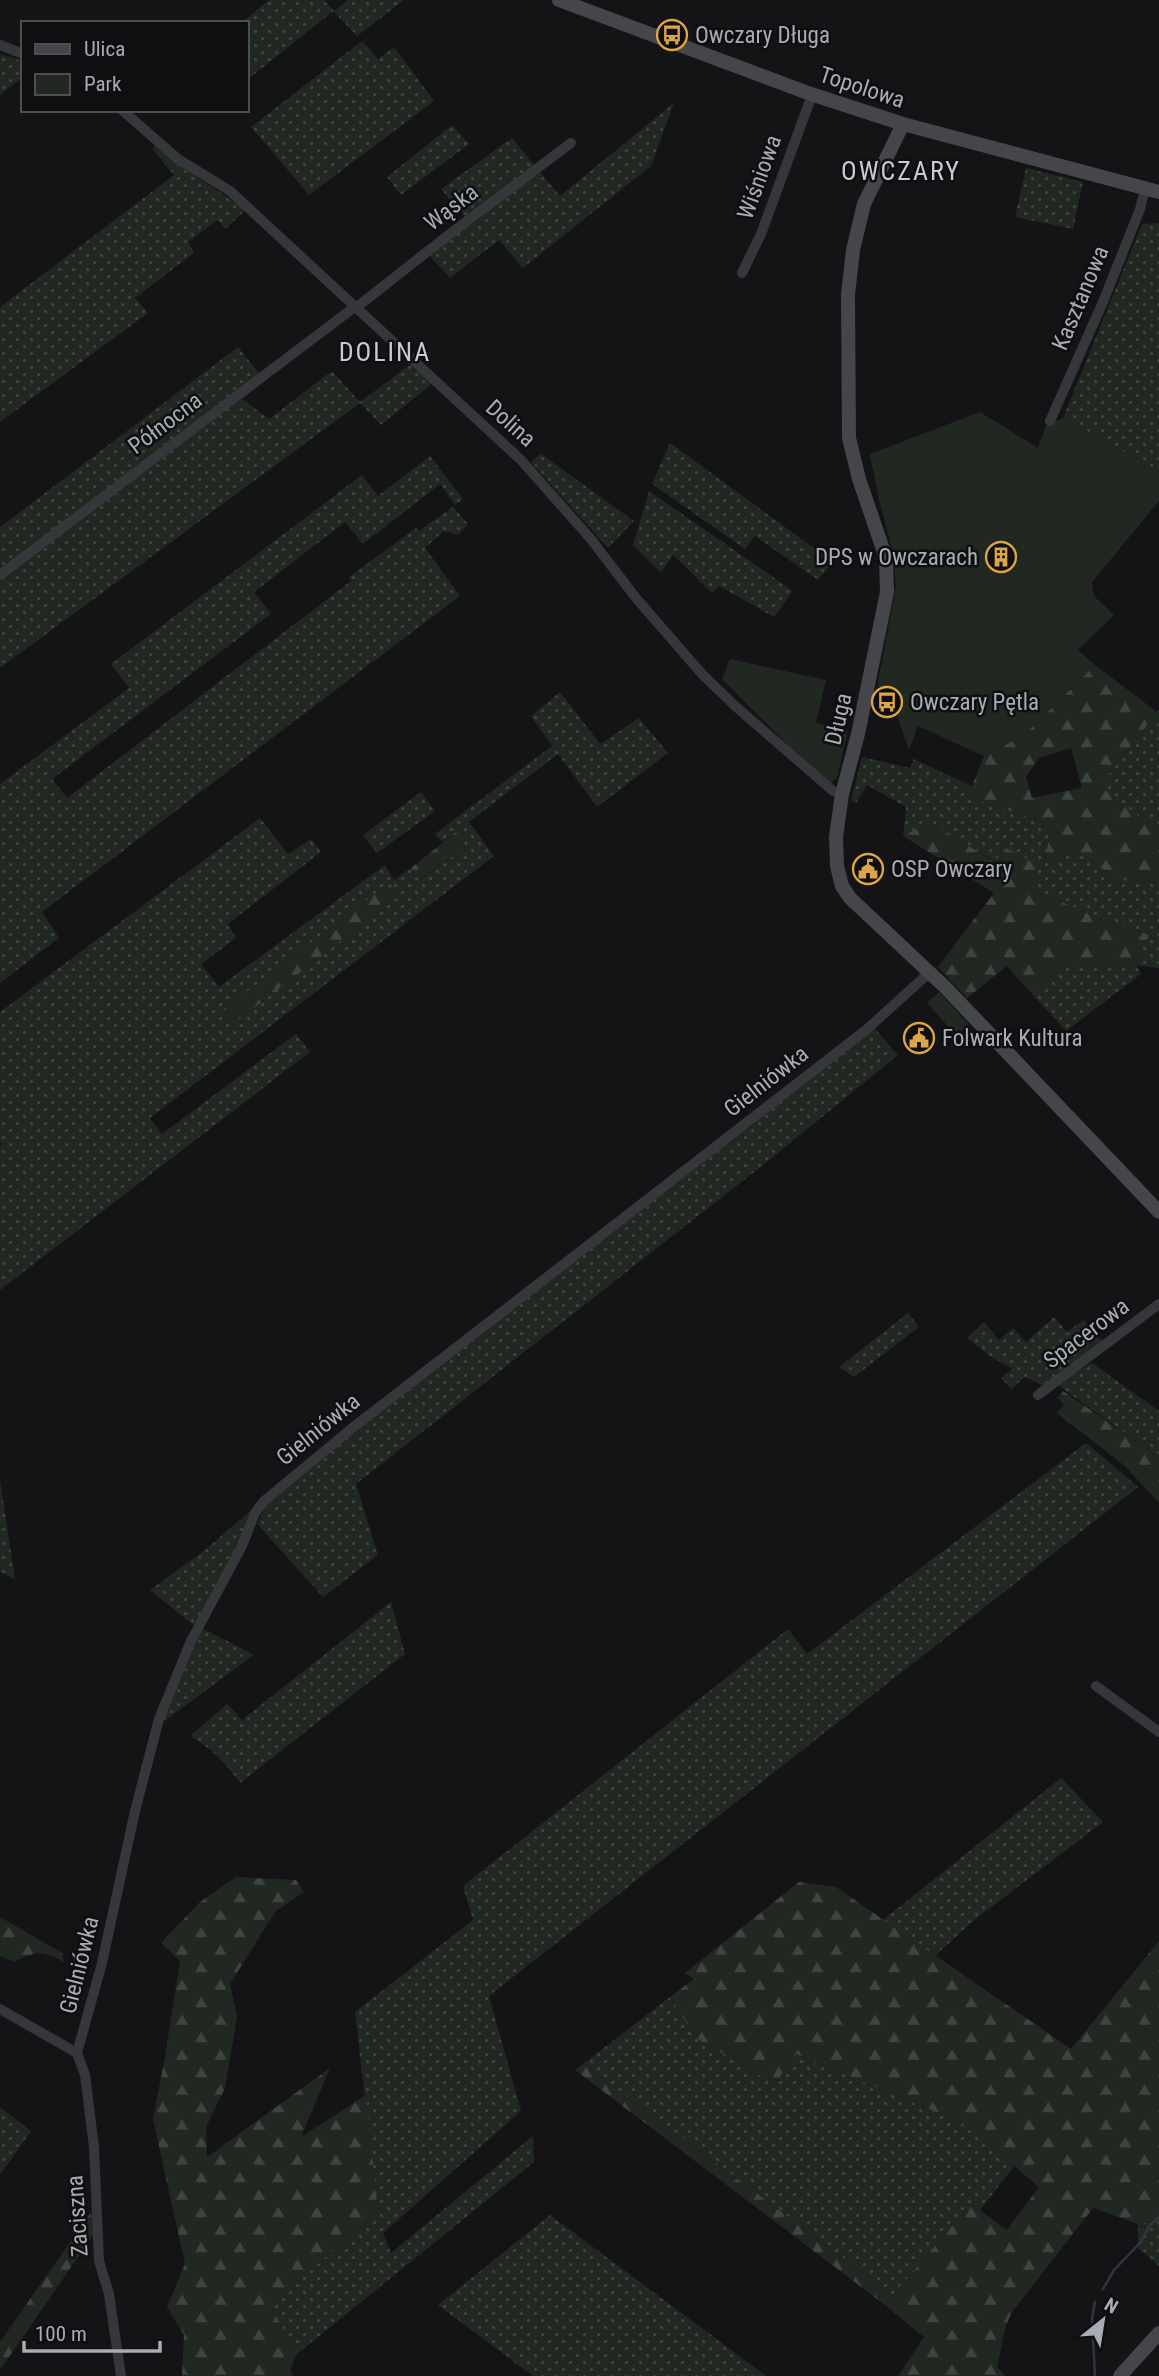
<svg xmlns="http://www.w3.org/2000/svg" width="1159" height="2376" font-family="'Roboto Condensed',sans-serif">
<defs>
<pattern id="grass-dots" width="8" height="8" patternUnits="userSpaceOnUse" patternTransform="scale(1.75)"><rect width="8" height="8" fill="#212822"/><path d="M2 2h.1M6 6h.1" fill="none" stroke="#3e4440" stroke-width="1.8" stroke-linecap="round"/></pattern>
<pattern id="forest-firs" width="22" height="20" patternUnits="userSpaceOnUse" patternTransform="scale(1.75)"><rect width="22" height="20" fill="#212822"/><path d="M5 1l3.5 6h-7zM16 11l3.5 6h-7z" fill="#3e4440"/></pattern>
</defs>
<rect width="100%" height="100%" fill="#141416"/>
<g fill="url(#grass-dots)">
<path d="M269,0H324L334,11L348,0H404L357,36L333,11L247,80V23H241Z"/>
<path d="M362,41L378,59L394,47L434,101L309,195L251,127Z"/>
<path d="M0,54L23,61V77L0,95Z"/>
<path d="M674,103L651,166L523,268L499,240L450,278L429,255L539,171L560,196Z"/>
<path d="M452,125L469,144L401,195L387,177Z"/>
<path d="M512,138L534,165L465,217L441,189Z"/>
<path d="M156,145L185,169L246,210L225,229L218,220L188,242L194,253L135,298L148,313L0,422V307L174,175L152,148Z"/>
<path d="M1026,168L1083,182L1073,229L1015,217Z"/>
<path d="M1159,223V471L1063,418L1142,224Z"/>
<path d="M238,347L265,381L242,399L269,419L332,371L360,402L410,365L432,384L381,425L360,403L0,668V527Z"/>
<path d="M670,443L833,562L818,580L755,536L745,549L652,484Z"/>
<path d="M541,454L634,521L608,548L531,462Z"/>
<path d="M430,456L463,499L455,505L440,484L363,544L345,522L254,592L271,614L52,779L67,798L351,581L349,577L416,528L419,531L453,507L468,524L458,535L444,531L425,548L460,596L42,912L59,938L0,983V784L129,688L111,664L362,475L378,496Z"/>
<path d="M649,491L793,591L774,617L719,586L712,593L673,555L661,573L633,545Z"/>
<path d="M560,692L600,744L639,718L668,753L597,807L558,754L469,822L494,856L150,1118L162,1134L296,1034L310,1052L0,1290V1146L3,1144L0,1142V1012L260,818L288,854L311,839L321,852L228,924L236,938L201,964L219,987L385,865L394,880L411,868L420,880L466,846L456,832L442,842L435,834L552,746L531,716Z"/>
<path d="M1159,710V832L1099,786Z"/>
<path d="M862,757L910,768L914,759L933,768L980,801L1038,820L1050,831L1045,860L1081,853L1117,880L1159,882V968L1136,965L1141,974L1066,1031L1031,993L1066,963L1135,964L1149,935L1108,922L1034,890L1006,848L995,862L931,823L903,836L906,807L867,785L856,803L851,800Z"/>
<path d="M421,792L435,811L377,853L363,835Z"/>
<path d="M874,1028L898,1055L768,1161L356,1484L378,1555L323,1597L257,1524L266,1506L344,1438Z"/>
<path d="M908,1313L919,1327L854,1377L839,1367Z"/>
<path d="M1054,1317L1067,1332L1084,1320L1103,1342L1044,1386L1025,1377L1011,1389L1001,1378L1012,1369L990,1356L967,1338L984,1322L999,1340L1013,1328L1026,1342Z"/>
<path d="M1092,1363L1159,1411V1457L1056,1384Z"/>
<path d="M1086,1443L1138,1487L489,1996L521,2111L383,2233L391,2253L533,2136L534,2162L297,2354L270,2305L378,2212L355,2012L473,1920L463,1886L788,1629L807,1654Z"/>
<path d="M0,1479L15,1579L0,1572Z"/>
<path d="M254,1508L244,1531L196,1627L150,1590L205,1550Z"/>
<path d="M391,1602L405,1654L240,1783C227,1764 210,1747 190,1736L227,1704L242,1720Z"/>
<path d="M202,1628L254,1655L163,1722Z"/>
<path d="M1061,1778L1103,1822L973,1921L935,1956L883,1920Z"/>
<path d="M670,1997L696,2038L775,2084L796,2054L961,2122L1015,2165L980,2210L971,2204L893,2295L583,2064Z"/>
<path d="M0,2107L31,2131L0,2175Z"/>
<path d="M550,2215L766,2376H533L438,2305Z"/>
<path d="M1159,2221V2266L1138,2248V2224Z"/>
</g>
<g fill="url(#forest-firs)" fill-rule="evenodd">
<path d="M1095,665L1157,712L1100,786L1159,832V882L1117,880L1081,853L1045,861L1050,831L1038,820L980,801L933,768L972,786L984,756L1024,735ZM1071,748L1082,788L1032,798L1026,777L1039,758Z"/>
<path d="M931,822L994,862L1006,848L1039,865L1034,890L1108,922L1149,935L1135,964L1066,963L1031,993L1007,966L967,998L938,967L994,893L903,836Z"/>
<path d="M456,832L466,846L419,880L411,868Z"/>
<path d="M389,883L399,896L233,1024L223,1010Z"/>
<path d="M1063,1391L1159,1457V1503L1125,1466L1057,1413L1064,1405L1058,1397Z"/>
<path d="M236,1877L296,1880L304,1892L275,1912L230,1984L237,2017L225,2088L206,2127L207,2157L330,2068L301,2137L366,2095L378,2212L270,2305L297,2354L290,2370L293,2376H182L184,2335L167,2307L185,2264L153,2119L165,2057L180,1961L161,1943L200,1902Z"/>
<path d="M799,1882L836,1887L1071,2049L1159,1941V2221L1138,2224L1093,2208L1012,2312C1002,2331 1002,2346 997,2367L1005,2376H898L924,2337L885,2305L575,2070L583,2064L893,2295L971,2204L1007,2230L1039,2187L961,2122L796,2054L775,2084L696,2038L670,1997L694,1979L685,1973Z"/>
<path d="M0,1917L62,1953L64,1962C42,1951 37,1950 15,1962L0,1956Z"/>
<path d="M91,2212L94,2234L0,2370V2342Z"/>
</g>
<g fill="#212822">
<path d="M980,412L1038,448L1046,425L1063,418L1159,471V501L1092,582L1094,596L1114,615L1078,650L1095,665L1024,735L984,756L918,726L909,750L890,696L880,698L878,681L896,587L893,553L878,496L870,454Z"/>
<path d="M730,659L826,680L816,723L848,730L837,778L830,783L791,748L722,679Z"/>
<path d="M939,992L969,1025L957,1036L927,1003Z"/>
</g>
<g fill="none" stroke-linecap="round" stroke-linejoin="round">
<g stroke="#2f373d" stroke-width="2.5">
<path d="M1103,2289L1114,2270L1140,2243L1150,2225L1159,2217"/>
<path d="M1095,2302L1092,2318L1095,2376"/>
</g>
<g stroke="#36373a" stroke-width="10">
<path d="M0,45L23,54"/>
<path d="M122,110L178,159L230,191L521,460L590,538L636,598L702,674L734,705L825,784L833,791L842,794"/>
<path d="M742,273L761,234L812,95"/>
<path d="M357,307L451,233L571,143"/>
<path d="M1050,421L1103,302L1140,209L1145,189"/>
<path d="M0,575L356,306"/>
<path d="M1038,1395L1159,1304"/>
<path d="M1096,1686L1159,1732"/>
<path d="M0,2009L77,2053"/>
<path d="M77,2053L102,1963L135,1811L159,1719L191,1641L242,1546L255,1513L264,1501L351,1429L866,1030L930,972"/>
<path d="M77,2053L85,2075L94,2147L99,2261L109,2294L121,2376"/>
</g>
<g stroke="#44464a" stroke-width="14">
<path d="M559,0L808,93L903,124L1159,192"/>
<path d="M903,124L864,204L853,250L848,295L849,438L859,479L886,558L887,592L858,734L842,794L836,837L837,866L842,886L850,898L945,987L1159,1212"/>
<path d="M1120,2376L1159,2333"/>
</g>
</g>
<defs>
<g id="bus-ring" transform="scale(1.575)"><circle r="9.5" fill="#0f0f11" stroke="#dca546" stroke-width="1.5"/><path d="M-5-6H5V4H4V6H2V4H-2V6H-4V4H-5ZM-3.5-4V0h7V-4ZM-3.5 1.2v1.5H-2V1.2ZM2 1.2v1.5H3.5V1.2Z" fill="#dca546"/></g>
<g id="building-ring" transform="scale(1.575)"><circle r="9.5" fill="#0f0f11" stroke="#dca546" stroke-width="1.5"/><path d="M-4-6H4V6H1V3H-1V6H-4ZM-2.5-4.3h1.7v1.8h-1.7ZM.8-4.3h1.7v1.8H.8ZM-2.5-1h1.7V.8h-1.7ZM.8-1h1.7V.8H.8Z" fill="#dca546"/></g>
<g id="civic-ring" transform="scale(1.575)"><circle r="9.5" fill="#0f0f11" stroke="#dca546" stroke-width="1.5"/><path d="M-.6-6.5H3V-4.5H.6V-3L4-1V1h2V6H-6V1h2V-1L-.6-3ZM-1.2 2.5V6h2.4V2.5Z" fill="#dca546"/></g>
</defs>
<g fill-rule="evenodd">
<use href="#bus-ring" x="672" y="35"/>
<use href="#building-ring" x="1001" y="557"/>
<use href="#bus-ring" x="887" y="702"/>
<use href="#civic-ring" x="868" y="869"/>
<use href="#civic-ring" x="919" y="1038"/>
</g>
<g text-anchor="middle" stroke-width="5" stroke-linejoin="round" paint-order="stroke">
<g font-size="23" fill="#a8acb4" stroke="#0f0f11" text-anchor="start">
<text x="695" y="43">Owczary Długa</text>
<text x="978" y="565" text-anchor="end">DPS w Owczarach</text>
<text x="910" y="710">Owczary Pętla</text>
<text x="891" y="877">OSP Owczary</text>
<text x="942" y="1046">Folwark Kultura</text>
</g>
<g font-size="23" fill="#a8acb4" stroke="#0f0f11">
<text transform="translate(862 87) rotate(18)" y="8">Topolowa</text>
<text transform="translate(759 177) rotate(-70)" y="8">Wiśniowa</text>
<text transform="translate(451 207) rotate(-37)" y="8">Wąska</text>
<text transform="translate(1080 298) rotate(-67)" y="8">Kasztanowa</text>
<text transform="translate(165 423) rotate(-37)" y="8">Północna</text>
<text transform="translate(511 423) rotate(42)" y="8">Dolina</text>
<text transform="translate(838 719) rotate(-77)" y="8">Długa</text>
<text transform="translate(766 1081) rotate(-38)" y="8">Gielniówka</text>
<text transform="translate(1086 1333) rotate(-37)" y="8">Spacerowa</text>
<text transform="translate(318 1429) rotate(-39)" y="8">Gielniówka</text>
<text transform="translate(79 1965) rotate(-76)" y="8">Gielniówka</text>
<text transform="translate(77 2216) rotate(-94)" y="8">Zaciszna</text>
</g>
<g font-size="26" letter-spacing="2" fill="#c8cbd1" stroke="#0f0f11">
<text x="901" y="180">OWCZARY</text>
<text x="385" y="361">DOLINA</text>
</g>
</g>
<rect x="21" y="21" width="228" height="91" fill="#0f0f11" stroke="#4c4e52" stroke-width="2"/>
<rect x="35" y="44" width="35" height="10" fill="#44464a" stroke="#4c4e52" stroke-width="2"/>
<text x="84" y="56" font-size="21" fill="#a8acb4">Ulica</text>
<rect x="35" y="74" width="35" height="21" fill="#212822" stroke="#4c4e52" stroke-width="2"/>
<text x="84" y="91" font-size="21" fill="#a8acb4">Park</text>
<g transform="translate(1103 2320) rotate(30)" stroke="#0f0f11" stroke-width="5" paint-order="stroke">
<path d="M0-5L12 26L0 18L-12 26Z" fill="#a8acb4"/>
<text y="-10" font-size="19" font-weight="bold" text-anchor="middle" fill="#a8acb4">N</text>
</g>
<path d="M24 2341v10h136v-10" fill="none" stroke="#a8acb4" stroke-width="3.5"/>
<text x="35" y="2341" font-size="21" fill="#a8acb4" stroke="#0f0f11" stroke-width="5" paint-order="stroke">100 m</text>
</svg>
